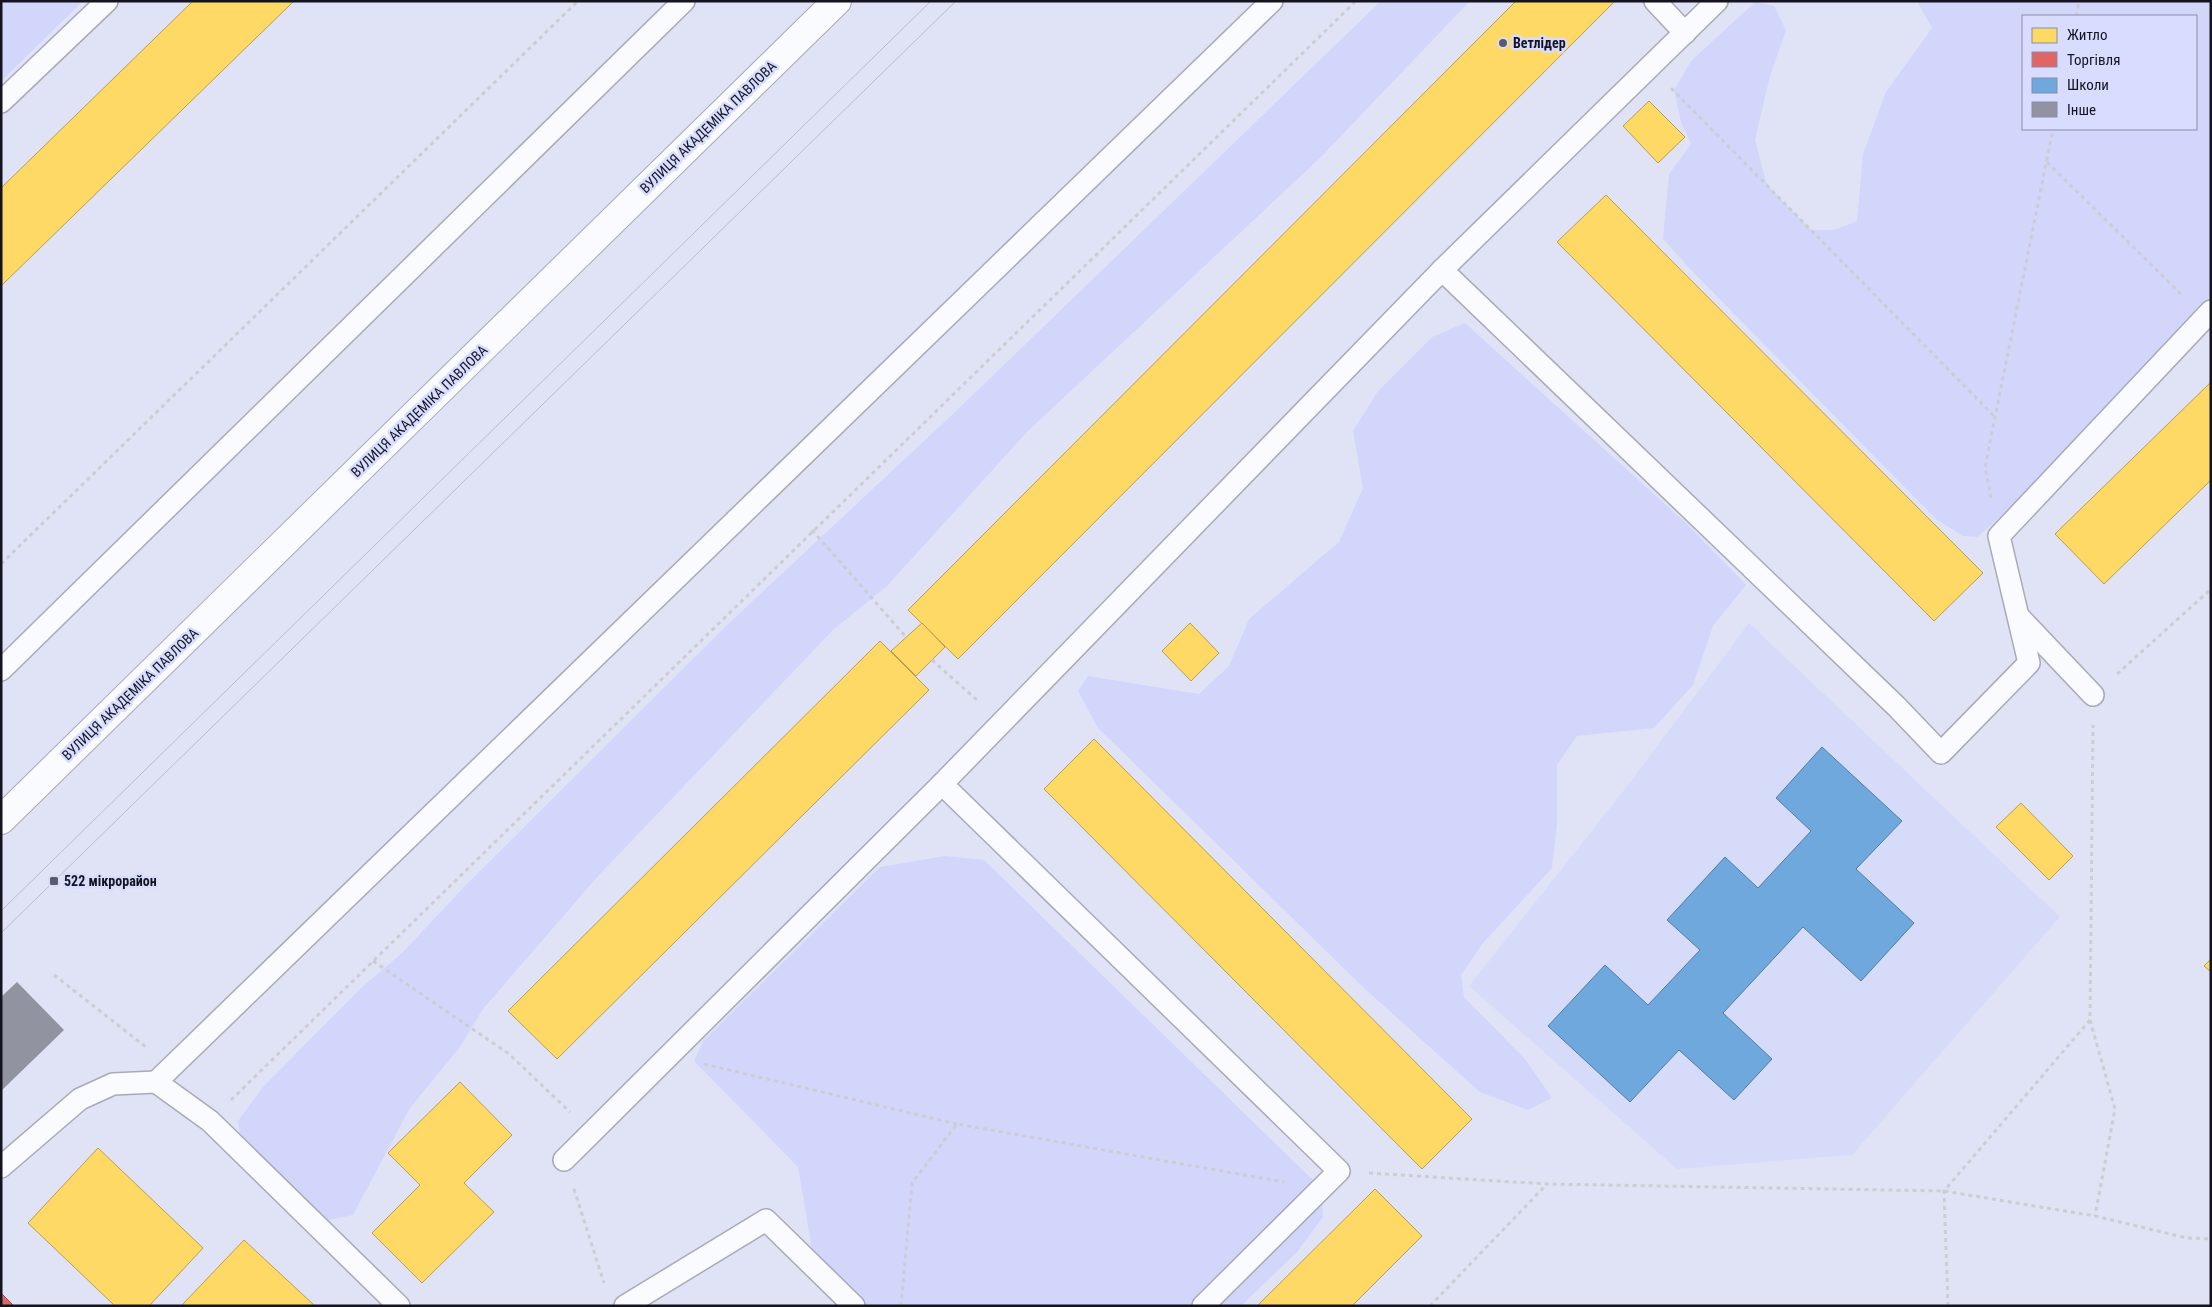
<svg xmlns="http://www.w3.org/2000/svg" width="2212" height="1307" font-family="'Roboto Condensed',sans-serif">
<rect width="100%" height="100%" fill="#e0e3f6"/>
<path fill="#d7dbfa" d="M1749,623L2060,917L1852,1155L1677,1169L1469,986L1628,785Z"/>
<g fill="#d2d6fb" fill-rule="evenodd">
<path d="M1,1H83L1,81Z"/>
<path d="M1381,1H1470L1319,159L1028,431L886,587L834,629L599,875L483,1009L460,1047L410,1108L353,1215L328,1220L240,1136L238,1121L263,1087L361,988L402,953L465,886L727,625L954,413Z"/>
<path d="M1917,1H2211V295L2007,511L1977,537L1963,536L1937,520L1693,272L1663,239L1669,174L1691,144L1681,122L1674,90L1691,61L1755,2L1774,6L1786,30L1770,76L1755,140L1767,185L1811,230H1834L1857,221L1863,154L1886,92L1932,28ZM2023,16H2196V129H2023Z"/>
<path d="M1465,323L1688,525L1746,585L1713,626L1693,685L1654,728L1577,736L1557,765V824L1552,868L1483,943L1461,975L1464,997L1525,1059L1552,1098L1528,1110L1480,1092L1366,990L1098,728L1078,691L1088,676L1199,694L1229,666L1249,619L1339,542L1363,488L1353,431L1378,391L1432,337Z"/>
<path d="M945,856L984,860L1321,1188L1323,1217L1297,1252L1241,1306H835L815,1267L798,1167L694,1061L703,1041L880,867Z"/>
</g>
<g fill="#ffd966" stroke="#b89e51">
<path d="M193,1H294L1,286V188Z"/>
<path d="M1516,1H1615L958,659L908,610Z"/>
<path d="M1649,101L1685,137L1658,163L1623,126Z"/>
<path d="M1606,195L1983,573L1934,621L1557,242Z"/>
<path d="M2211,382V480L2104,584L2055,534Z"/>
<path d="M922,623L945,647L916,676L891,651Z"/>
<path d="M1190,623L1219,653L1191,681L1162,651Z"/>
<path d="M880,641L929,690L557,1059L508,1011Z"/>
<path d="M1094,739L1472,1119L1422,1169L1044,789Z"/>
<path d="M2021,803L2073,856L2049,880L1996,827Z"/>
<path d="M2211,959V972L2204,966Z"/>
<path d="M460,1082L512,1135L464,1183L494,1212L422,1283L372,1233L420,1185L388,1153Z"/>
<path d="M98,1148L203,1248L149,1306H115L28,1223Z"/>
<path d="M1375,1189L1422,1236L1352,1306H1257Z"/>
<path d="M244,1240L315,1306H181Z"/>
</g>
<path fill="#e06666" stroke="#a24d51" d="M1,1293L14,1306H1Z"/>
<path fill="#6fa8dc" stroke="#537ca3" d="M1822,747L1902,821L1856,869L1914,923L1861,981L1803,927L1723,1013L1772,1059L1734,1100L1679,1050L1630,1102L1548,1026L1605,965L1648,1005L1700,950L1667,920L1725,857L1758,888L1811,831L1776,798Z"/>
<path fill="#9193a1" d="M17,982L64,1030L1,1091V997Z"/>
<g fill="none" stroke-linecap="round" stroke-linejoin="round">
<g stroke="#a8aab8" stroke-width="24">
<g id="service">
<path d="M1655,1L1685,33"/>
<path d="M1,102L107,1"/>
<path d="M1442,270L1896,706L1941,753L2029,663L1999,536L2211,311"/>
<path d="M2019,617L2093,695"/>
<path d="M1,670L684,1"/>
<path d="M942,784L1339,1171L1203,1306"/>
<path d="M156,1082L1272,1"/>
<path d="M564,1160L942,784L1442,270L1717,1"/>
<path d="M1,1167L80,1099L113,1084L156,1082L210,1121L399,1306"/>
<path d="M625,1306L766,1220L854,1306"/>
</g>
</g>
<g stroke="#a8aab8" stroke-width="30">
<path id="primary" d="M1,820L837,1"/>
</g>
<g stroke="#cccdd2" stroke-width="3" stroke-dasharray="4 4" stroke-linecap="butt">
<path d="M2076,16L2079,1"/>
<path d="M1671,88L1995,417"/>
<path d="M2047,162L2183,296"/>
<path d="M1991,498L1985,467L2053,129"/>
<path d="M812,530L906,637"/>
<path d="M1,564L578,1"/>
<path d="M932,660L979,702"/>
<path d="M2117,674L2211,589"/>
<path d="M373,961L509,1054L570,1112"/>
<path d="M54,975L146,1047"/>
<path d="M2090,1020L2115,1109L2095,1216"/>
<path d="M704,1064L957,1124"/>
<path d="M231,1100L1356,1"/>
<path d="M1369,1173L1547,1184L1944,1191L2095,1216L2187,1238L2211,1239"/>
<path d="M574,1189L604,1283"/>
<path d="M901,1306L912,1183L957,1124L1284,1182"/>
<path d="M1430,1306L1547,1184"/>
<path d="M1948,1306L1944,1191L2090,1020L2093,725"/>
</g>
<use href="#service" stroke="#fafbfe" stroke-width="21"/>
<use href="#primary" stroke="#fafbfe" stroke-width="28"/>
<g stroke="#bbbdc1" stroke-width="1">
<path d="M1,911L931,1"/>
<path d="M1,933L956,1"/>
</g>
</g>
<g fill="#5b5c6a" stroke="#d8dcfe" stroke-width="2">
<circle cx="1503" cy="43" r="5"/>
<rect x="49" y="876" width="10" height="10" rx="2.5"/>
</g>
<g text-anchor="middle" stroke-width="5" stroke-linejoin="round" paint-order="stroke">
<g font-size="14" font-weight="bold" fill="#13141f" stroke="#d8dcfe" text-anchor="start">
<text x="1513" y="48">Ветлідер</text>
<text x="64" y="886">522 мікрорайон</text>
</g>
<g font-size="14" fill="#13141f" stroke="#d8dcfe">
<text transform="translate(708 127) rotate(-44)" y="5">ВУЛИЦЯ АКАДЕМІКА ПАВЛОВА</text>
<text transform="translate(419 411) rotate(-44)" y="5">ВУЛИЦЯ АКАДЕМІКА ПАВЛОВА</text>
<text transform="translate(130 694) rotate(-44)" y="5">ВУЛИЦЯ АКАДЕМІКА ПАВЛОВА</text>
</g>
</g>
<rect width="2212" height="1307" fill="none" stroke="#13141f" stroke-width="5"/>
<rect x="2022" y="15" width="175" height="115" fill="#d8dcfe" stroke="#898ca5"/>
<rect x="2032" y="28" width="25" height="15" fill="#ffd966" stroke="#898ca5"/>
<text x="2067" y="40" font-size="15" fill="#13141f">Житло</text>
<rect x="2032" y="52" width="25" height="15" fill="#e06666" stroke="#898ca5"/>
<text x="2067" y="65" font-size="15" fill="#13141f">Торгівля</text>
<rect x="2032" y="78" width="25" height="15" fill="#6fa8dc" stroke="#898ca5"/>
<text x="2067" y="90" font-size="15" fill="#13141f">Школи</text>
<rect x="2032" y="102" width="25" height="15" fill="#9193a1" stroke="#898ca5"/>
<text x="2067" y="115" font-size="15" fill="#13141f">Інше</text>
</svg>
